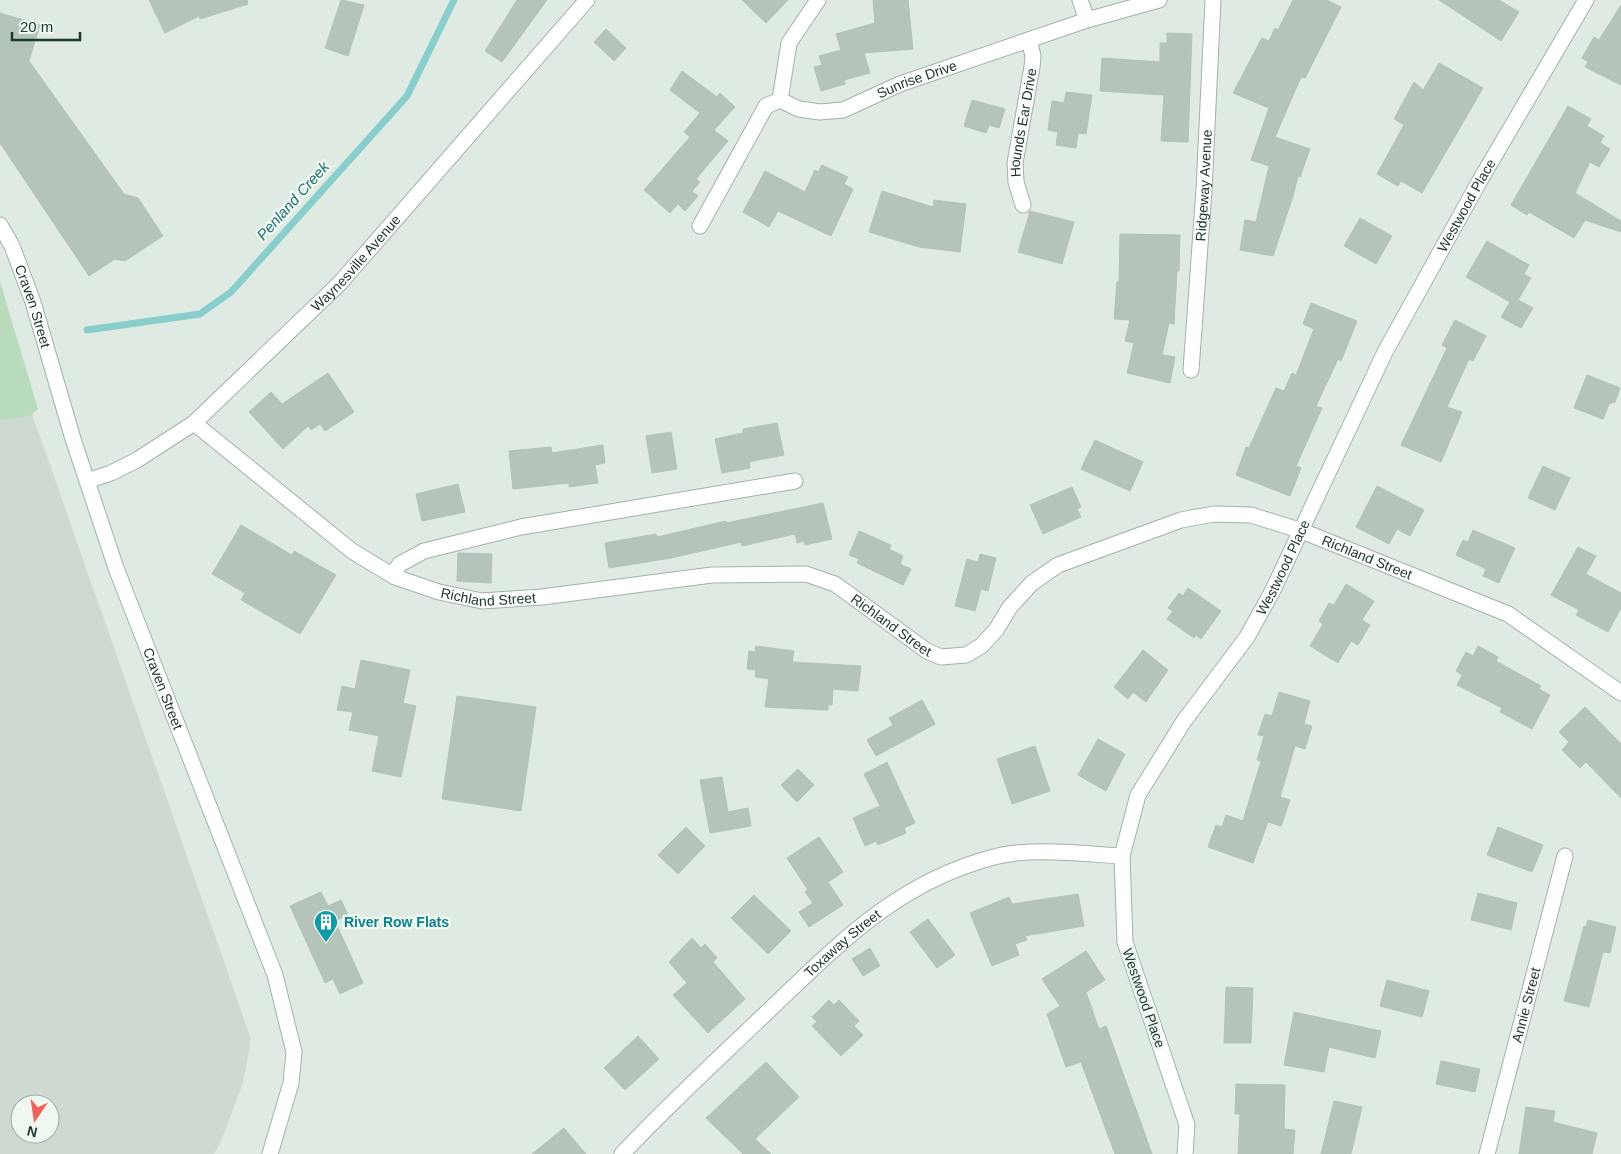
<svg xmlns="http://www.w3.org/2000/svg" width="1621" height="1154" font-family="Helvetica,sans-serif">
<rect width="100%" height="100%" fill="#dfeae3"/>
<path fill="#cdd9d1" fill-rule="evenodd" d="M0,333L24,391L251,1039L243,1083L221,1141L214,1154H0ZM20,1104H50V1134H20Z"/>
<path fill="#b8dbbb" d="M0,282L38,409L30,416L0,420Z"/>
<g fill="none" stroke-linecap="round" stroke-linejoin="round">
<path stroke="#88cecc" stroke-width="7" d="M87,330L200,314L231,292L407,96L454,0"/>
</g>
<g fill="#b4c4bb" stroke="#b2c3b8">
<path d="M149,0H247L248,4L200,19L199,16L165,33Z"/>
<path d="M341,0L364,5L348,56L325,48Z"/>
<path d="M517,0H547L502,62L485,51Z"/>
<path d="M742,0H788L766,23Z"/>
<path d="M873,0H908L913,49L864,53L870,73L844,80L845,84L821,91L814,67L822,65L819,56L841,50L836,34L875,23Z"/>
<path d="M1293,0H1327L1341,7L1305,78L1301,77L1275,137L1310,149L1300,177L1298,176L1293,196L1273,256L1240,250L1245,220L1256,222L1269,166L1251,160L1269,108L1233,93L1262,38L1269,41L1275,28L1278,30Z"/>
<path d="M1439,0H1499L1519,12L1501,41Z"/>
<path d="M1621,5V85L1585,67L1588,62L1582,58L1594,37L1599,40Z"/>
<path d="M0,13L40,25L29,61L124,194L138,198L163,236L125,261L115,259L89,276L0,143Z"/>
<path d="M606,29L626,48L614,61L594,42Z"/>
<path d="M1167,33L1192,34L1188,142L1161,141L1164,95L1100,91L1102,58L1160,62V43H1167Z"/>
<path d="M1439,63L1483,88L1422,193L1401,181L1398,186L1377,174L1404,125L1394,119L1414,82L1423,90Z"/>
<path d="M682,71L717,97L720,93L735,107L714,130L728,141L696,179L700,182L692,191L698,196L685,211L678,204L670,213L644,190L690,137L684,132L700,113L670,90Z"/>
<path d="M1066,92L1092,95L1086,134L1078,133L1076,148L1056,145L1058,132L1048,130L1052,101L1064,103Z"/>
<path d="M972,100L1005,109L999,128L989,125L986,133L964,126Z"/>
<path d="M1568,106L1591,119L1587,126L1604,136L1600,143L1610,149L1599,167L1590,162L1575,193L1621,221V232L1585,220L1574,238L1529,212L1527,215L1511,205Z"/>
<path d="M822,165L848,177L844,184L853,189L831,236L778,211L769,227L743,212L765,171L805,192L815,170L818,172Z"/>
<path d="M882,191L933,207L934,200L966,204L960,252L919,247L869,232Z"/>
<path d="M1030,211L1074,222L1062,264L1018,252Z"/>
<path d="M1360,218L1392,236L1376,264L1344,246Z"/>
<path d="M1120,234L1180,235L1179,271H1177L1174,324L1169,323L1162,355L1175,357L1170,383L1127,373L1134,343L1125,341L1130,320L1114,319L1117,282H1119Z"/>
<path d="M1487,241L1529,265L1524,274L1531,278L1518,300L1533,308L1521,328L1501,317L1510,302L1466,277Z"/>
<path d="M1311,303L1357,321L1341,361L1338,359L1316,406L1322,408L1296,466L1301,468L1290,496L1236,475L1246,447L1249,448L1276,388L1284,391L1292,373L1296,375L1314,329L1303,324Z"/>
<path d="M1455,320L1486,336L1473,361L1469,359L1447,407L1462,412L1441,462L1401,445L1447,348L1442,345Z"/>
<path d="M328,373L354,412L325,431L320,424L311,430L308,426L283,449L249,412L271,392L282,404Z"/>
<path d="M1587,375L1620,388L1615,402L1609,404L1603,419L1574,408Z"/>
<path d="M777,423L784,455L749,462L750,468L722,473L715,439L743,433V429Z"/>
<path d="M671,432L677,469L652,473L646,436Z"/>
<path d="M1095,440L1143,462L1130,491L1081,469Z"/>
<path d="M603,445L605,463L595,465L598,483L569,487V483L513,489L509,451L551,447L552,453Z"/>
<path d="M1543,466L1570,478L1555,510L1528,498Z"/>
<path d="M458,484L465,512L422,521L416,494Z"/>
<path d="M1377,486L1424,510L1410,536L1397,529L1389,544L1356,527Z"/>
<path d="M1072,487L1081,507L1077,509L1081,517L1043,534L1030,505Z"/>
<path d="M823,503L832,539L805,545L804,541L797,543L795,534L742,546L741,542L671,558L609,568L605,543L656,534L657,537L726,521V523Z"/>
<path d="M241,525L292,555L294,551L336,575L300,634L241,600L245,593L212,574Z"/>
<path d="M1473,530L1515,548L1499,583L1483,576L1486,569L1456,555L1463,540L1468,542Z"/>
<path d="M859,531L891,545L889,549L903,556L900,564L911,569L903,585L857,563L859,559L849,555Z"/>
<path d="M1578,547L1596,556L1586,574L1621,593V608L1608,632L1576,615L1579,610L1551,595Z"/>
<path d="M458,553L492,554L491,583L457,581Z"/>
<path d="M980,554L996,558L988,591L981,589L975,611L955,606L967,559L978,562Z"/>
<path d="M1346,584L1374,601L1362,620L1370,625L1358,645L1351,641L1338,663L1310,646L1323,624L1319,621L1329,603L1334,605Z"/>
<path d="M1188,588L1221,611L1201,639L1196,635L1194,638L1167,619L1173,611L1168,608L1179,593L1183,596Z"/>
<path d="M756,646L794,651L792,662L861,666L858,691L833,689L832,705H828V710L765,707L769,679L755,677L756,670L747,669L749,651L755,652Z"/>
<path d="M1478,646L1498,657L1496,661L1541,686L1539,689L1550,695L1532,729L1500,712L1502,708L1457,685L1462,675L1456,671L1466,652L1473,656Z"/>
<path d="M1143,650L1168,670L1146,702L1133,692L1128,699L1114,687Z"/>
<path d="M361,660L410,670L403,703L416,706L401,777L372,771L379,736L349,730L353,712L337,710L342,686L355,689Z"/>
<path d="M1279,692L1310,701L1304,724L1312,726L1305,749L1295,746L1280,797L1290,800L1281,826L1268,822L1253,863L1208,847L1216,825L1222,827L1226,815L1243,821L1261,761L1257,760L1264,736L1258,735L1265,714L1272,716Z"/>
<path d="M457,696L536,707L521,811L442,799Z"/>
<path d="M922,700L935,724L876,756L867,740L893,725L889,718Z"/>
<path d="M1585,707L1621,744V798L1586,762L1580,768L1562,750L1569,742L1559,732Z"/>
<path d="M1098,739L1125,754L1106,791L1078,775Z"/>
<path d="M1035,746L1050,791L1012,804L997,759Z"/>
<path d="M887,762L915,823L904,828L906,833L878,845L876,841L865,846L853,818L880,806L864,774Z"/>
<path d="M798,769L814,785L797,802L781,785Z"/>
<path d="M722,777L728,812L748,808L751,826L710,833L700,780Z"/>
<path d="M686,827L705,846L678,874L658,855Z"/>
<path d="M1498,827L1543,845L1532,872L1487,855Z"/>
<path d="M819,837L843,872L828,882L843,905L809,927L799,912L813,903L805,892L808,890L787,858Z"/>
<path d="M321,892L328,906L341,900L348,915L335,921L363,983L340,994L333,979L325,983L290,906Z"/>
<path d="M1478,893L1517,903L1511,930L1471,920Z"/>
<path d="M1078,894L1084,926L1025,936L1027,940L1015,944L1019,955L992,966L970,913L1009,897L1012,904Z"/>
<path d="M754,895L791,931L768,954L731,918Z"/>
<path d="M928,919L955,955L937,968L910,932Z"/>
<path d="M1588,920L1616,927L1610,953L1603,952L1589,1007L1564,1001L1584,926L1586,927Z"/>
<path d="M692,938L701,948L705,944L717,958L713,962L745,999L708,1033L673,995L687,983L669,962Z"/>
<path d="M870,948L880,966L863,976L852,959Z"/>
<path d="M1086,951L1105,980L1086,992L1099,1029L1106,1026L1152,1154H1115L1081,1062L1066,1067L1047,1014L1060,1006L1042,979Z"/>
<path d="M1387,980L1429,991L1422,1017L1380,1006Z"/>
<path d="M1226,987L1253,988L1251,1043H1224Z"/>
<path d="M829,1000L834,1005L839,1000L859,1021L854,1026L863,1035L841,1056L812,1026L817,1022L812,1017Z"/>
<path d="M1294,1012L1381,1031L1375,1058L1329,1047L1324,1072L1284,1065Z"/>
<path d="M638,1036L659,1059L625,1090L604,1068Z"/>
<path d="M1441,1061L1480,1069L1475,1092L1436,1084Z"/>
<path d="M766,1062L799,1097L755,1139L771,1154H743L706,1118Z"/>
<path d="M1236,1084L1285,1085L1284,1129L1295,1130L1293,1154H1238L1240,1114H1235Z"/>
<path d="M1334,1101L1362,1107L1351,1154H1321Z"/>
<path d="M1526,1107L1555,1111L1553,1122L1597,1133L1592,1154H1519Z"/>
<path d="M564,1128L586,1154H532Z"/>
</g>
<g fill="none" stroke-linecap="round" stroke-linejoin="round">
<g stroke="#a2b1a9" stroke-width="17">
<g id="street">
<path id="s1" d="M818,0L789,43L780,100L799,109L820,112L843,110L900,84L1087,20L1159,0"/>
<path d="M1080,0L1087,20"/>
<path id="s2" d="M1023,205L1016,182L1015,163L1032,67L1033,56L1029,40"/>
<path d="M700,226L766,106L780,100"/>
<path id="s3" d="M1191,370L1204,190L1213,0"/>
<path id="s4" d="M194,423L352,551L395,577L439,592L482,601L542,597L712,575L806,574L835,584L927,651L941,657L966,655L981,646L996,630L1010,607L1032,583L1058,565L1181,520L1214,514L1251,515L1302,531L1508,614L1621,693"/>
<path id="s5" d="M87,481L111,473L137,460L194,423L340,283L587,0"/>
<path d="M392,575L400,564L424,551L521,527L795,481"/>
<path id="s6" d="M622,1154C667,1106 715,1062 763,1016C835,948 894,883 994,857C1031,847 1084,854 1122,856"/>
<path id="s7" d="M1487,1154L1565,856"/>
</g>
</g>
<g stroke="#9eb5a9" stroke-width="17">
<g id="secondary">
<path id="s8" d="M0,225L12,246L33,302L73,439L116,568L275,975L294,1052L291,1083L270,1154"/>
<path id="s9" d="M1185,1154L1187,1125L1125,942L1122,856L1138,795L1184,721L1247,637L1272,592L1385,352L1479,182L1586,0"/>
</g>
</g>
<use href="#street" stroke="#fff" stroke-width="15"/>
<use href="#secondary" stroke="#fff" stroke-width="15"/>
</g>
<defs>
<g id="building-pin" transform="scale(1.25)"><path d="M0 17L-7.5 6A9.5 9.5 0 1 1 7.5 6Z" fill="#0f9aa8" stroke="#eff7f1"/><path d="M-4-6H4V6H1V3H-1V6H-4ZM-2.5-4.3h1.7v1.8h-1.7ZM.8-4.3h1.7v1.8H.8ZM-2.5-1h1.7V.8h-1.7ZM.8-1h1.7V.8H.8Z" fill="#fff"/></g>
</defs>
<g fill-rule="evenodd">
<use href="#building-pin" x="326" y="922"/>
</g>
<g text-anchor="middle" stroke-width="5" stroke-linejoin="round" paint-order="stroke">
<g font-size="14" fill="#20392e" stroke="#eff7f1">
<text dy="5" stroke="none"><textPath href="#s1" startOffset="255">Sunrise Drive</textPath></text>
<text dy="5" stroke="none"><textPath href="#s2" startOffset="84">Hounds Ear Drive</textPath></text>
<text dy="5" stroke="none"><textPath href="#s3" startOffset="185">Ridgeway Avenue</textPath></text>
<text dy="5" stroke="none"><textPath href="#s9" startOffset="1048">Westwood Place</textPath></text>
<text dy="5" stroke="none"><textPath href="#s5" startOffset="350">Waynesville Avenue</textPath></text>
<text dy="5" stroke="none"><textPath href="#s8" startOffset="88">Craven Street</textPath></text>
<text dy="5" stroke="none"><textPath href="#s4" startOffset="1310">Richland Street</textPath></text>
<text dy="5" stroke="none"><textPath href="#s9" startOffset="642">Westwood Place</textPath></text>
<text dy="5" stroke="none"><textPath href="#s4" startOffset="350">Richland Street</textPath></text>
<text dy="5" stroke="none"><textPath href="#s4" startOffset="770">Richland Street</textPath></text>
<text dy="5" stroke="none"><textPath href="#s8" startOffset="492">Craven Street</textPath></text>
<text dy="5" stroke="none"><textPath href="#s6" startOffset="305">Toxaway Street</textPath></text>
<text transform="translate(1144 998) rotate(71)" y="5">Westwood Place</text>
<text dy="5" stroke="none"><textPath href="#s7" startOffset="154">Annie Street</textPath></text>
</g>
<g font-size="14" font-weight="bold" fill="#0d838f" stroke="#eff7f1" text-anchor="start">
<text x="344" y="927">River Row Flats</text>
</g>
<g font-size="15" font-style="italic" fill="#1d7271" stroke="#eff7f1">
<text transform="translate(293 201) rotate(-48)" y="5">Penland Creek</text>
</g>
</g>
<g transform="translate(35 1119) rotate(193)"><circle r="24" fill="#eff7f1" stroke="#9caba3"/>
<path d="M0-4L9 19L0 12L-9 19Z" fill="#ee6259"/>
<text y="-8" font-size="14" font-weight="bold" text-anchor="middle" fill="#20392e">N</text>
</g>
<path d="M12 32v8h68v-8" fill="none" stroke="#20392e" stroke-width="2.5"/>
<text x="20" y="32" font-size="15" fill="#20392e" stroke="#eff7f1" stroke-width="4" paint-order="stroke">20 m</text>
</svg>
